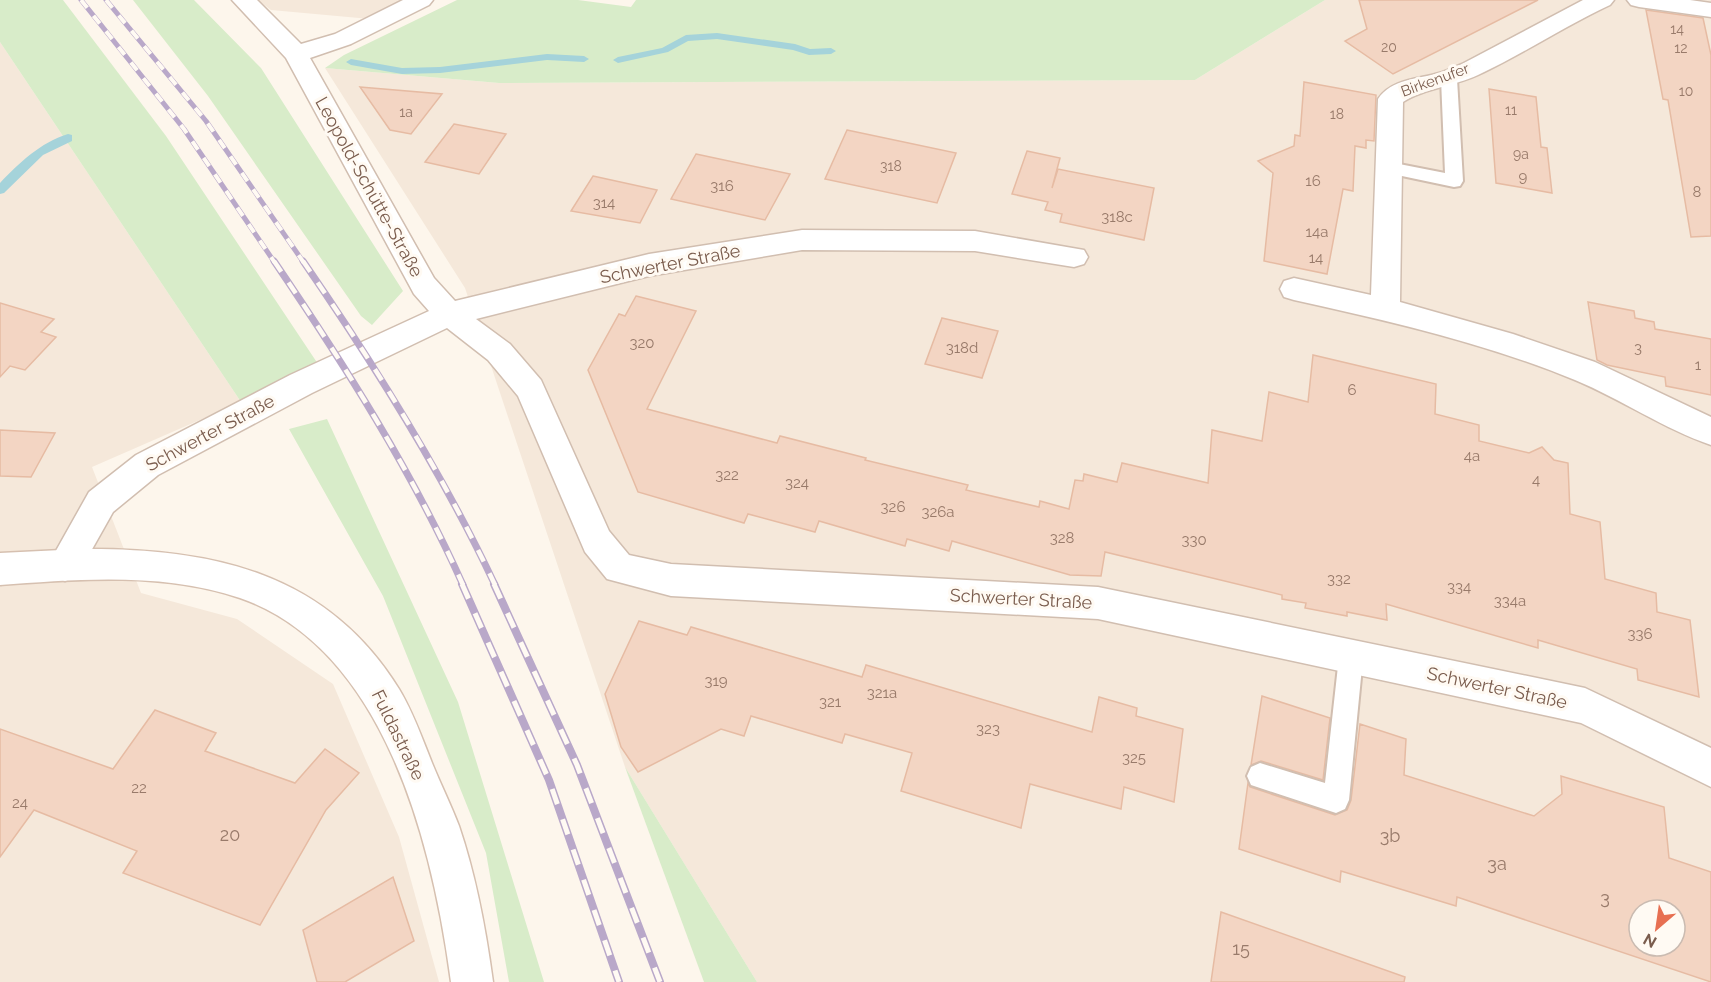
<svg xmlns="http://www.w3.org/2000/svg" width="1711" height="982" font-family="Raleway,sans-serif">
<rect width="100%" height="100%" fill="#fdf6ec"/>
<g fill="#f5e8da" fill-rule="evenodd">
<path d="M258,0H404L370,19L271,10Z"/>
<path d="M1325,0H1711V982H757L625,767L465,288L325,68L499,83L1195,80ZM1639,910H1675V946H1639Z"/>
<path d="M0,42L241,402L92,467L141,593L237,619L333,684L399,837L439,982H0Z"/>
</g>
<g fill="#d8ecc9">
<path d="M0,0H63L166,136L318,364L241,402L0,42Z"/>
<path d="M133,0H194L261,68L403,291L372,325L361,316L208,96Z"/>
<path d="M457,0H578L631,7L636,0H1325L1195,80L499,83L325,68L344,55Z"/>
<path d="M327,419L458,702L544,982H509L486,853L383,596L289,429Z"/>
<path d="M625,767L757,982H704Z"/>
</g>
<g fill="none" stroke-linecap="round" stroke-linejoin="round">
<g fill="#a5d3da" fill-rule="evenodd">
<path d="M717,33L795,44L810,49L831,48L836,51L831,54L809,55L793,50L717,39L688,41L668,52L618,63L613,60L618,57L662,48L686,35Z"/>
<path d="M547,54L584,56L589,59L584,62L547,60L440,73L402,74L351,65L346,62L351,59L402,68L440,67Z"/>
<path d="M68,134L72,135V141L43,155L4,193L0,194V183C20,162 40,143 68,134Z"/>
</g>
</g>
<g fill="#f3d5c3" stroke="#e6bba3" stroke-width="1.5" fill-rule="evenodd">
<path d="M1359,0H1538L1393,74L1345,41L1367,29Z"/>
<path d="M1646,10L1703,18L1711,55V236L1691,237L1668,100L1663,99Z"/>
<path d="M1304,82L1376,95L1374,141L1366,140V148L1355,146L1353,191L1343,189L1327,274L1264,261L1273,173L1258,161L1294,146L1295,135L1300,136Z"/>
<path d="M360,87L442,94L411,134L390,130Z"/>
<path d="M1489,89L1536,97L1541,147L1547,148L1552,193L1496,183Z"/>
<path d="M454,124L506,134L479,174L425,162Z"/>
<path d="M847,130L956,153L937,203L825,179Z"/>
<path d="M1027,151L1060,158L1052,188L1058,169L1154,188L1144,240L1060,222L1062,214L1045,210L1048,202L1012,194Z"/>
<path d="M696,154L790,174L765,220L671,199Z"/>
<path d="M593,176L657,190L640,223L571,211Z"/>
<path d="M636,296L696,311L647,409L777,443L780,436L866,458L865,460L968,485L966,490L1039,507L1040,501L1069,509L1075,480L1083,481L1084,474L1117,482L1122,463L1208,483L1212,430L1262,441L1269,392L1308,402L1313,355L1436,384L1435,414L1479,425V441L1529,453L1542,447L1554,460L1568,463L1570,514L1600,522L1605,579L1656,593L1657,612L1690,620L1699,697L1638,680L1637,669L1538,640V648L1386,604L1387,620L1347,612V616L1305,608L1306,603L1282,599V595L1105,552L1101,576L1070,575L952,541L949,551L907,539L905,546L819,521L815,532L748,514L744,523L638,492L588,370L619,314L625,316Z"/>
<path d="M1588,302L1634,311L1635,318L1654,322L1655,329L1711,339V395L1666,386L1665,377L1607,365L1597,360Z"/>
<path d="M0,303L54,319L41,332L56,337L25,370L10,366L0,377Z"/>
<path d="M942,318L998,331L982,378L925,364Z"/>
<path d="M0,430L55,433L31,477L0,476Z"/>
<path d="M639,621L687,635L691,627L862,677L866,665L1092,732L1099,697L1137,708L1136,716L1183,729L1174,802L1124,787L1121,809L1030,784L1021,828L901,791L912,753L845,734L842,743L751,716L744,736L721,729L638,772L621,747L605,694Z"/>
<path d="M1262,696L1330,718L1323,780L1261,761L1251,765Z"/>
<path d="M155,710L216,733L205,751L295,783L325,749L359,773L326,810L260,925L123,873L137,851L34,810L0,857V729L113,769Z"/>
<path d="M1360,724L1406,739L1404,775L1534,816L1562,794L1561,776L1664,807L1669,858L1711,872V982L1457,897L1456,906L1341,871L1340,882L1239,849L1248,783L1250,787L1335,815L1347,810L1351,800ZM1639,910H1675V946H1639Z"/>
<path d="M393,877L414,941L345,982H317L303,930Z"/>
<path d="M1221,912L1405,977L1404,982H1211Z"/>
</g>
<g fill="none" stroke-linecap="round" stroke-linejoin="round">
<g stroke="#d1beb0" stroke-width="4">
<g id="lane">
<path d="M1449,74L1455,75L1457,79L1463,181L1460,186L1454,187L1383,172L1380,168L1383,164L1389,162L1445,173L1441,79L1443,75Z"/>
<path d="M1351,645L1360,649L1363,657L1349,800L1345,809L1336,813L1251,785L1247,776L1251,767L1260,763L1325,783L1339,657L1342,649Z"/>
</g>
</g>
<g stroke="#d1beb0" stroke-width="3">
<g id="street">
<path d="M232,0H257L301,44L335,34L403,0H433L429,5L351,44L310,58L434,278L455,301L649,254L802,230L975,231L1084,250L1088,257L1084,264L1074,267L975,251L802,250L649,276L476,319L510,344L541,380L609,531L629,555L671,564L1098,587L1585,688L1711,748V787L1581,723L1098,619L671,596L607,579L585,552L518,396L488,360L447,328L312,393L158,475L113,512L77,576L65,581L53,576L48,565L89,492L136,455L290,375L429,311L414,294L286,58Z"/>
<path d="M1583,0H1614L1610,5C1565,26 1523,54 1478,75C1455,86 1422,89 1403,102L1400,302L1513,334L1595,362L1711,417V445C1664,429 1621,399 1575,380C1485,343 1389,321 1294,300L1284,297L1280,289L1284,281L1294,278L1371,295L1378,99C1391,79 1419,79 1439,73C1447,71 1454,67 1462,64Z"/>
<path d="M1627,0H1690L1711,3V17L1639,7L1631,5Z"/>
</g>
</g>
<g stroke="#d6c0b0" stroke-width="3">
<path id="secondary" d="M82,549C210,548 326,571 399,689C413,712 422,738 432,763C441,785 451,805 459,826C476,876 486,930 493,982H451C433,847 386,649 240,598C164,572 78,579 0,585V553Z"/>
</g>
<use href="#lane" fill="#fff" fill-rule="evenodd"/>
<use href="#street" fill="#fff" fill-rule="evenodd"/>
<use href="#secondary" fill="#fff" fill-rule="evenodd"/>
<g stroke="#b9a8c9" stroke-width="5">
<g id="rail-far2">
<path d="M81,0L184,129L275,263"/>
<path d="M106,0L206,121L304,263"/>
</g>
</g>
<g stroke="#b9a8c9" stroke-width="7">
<g id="rail-far1">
<path d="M274,261C344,364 412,471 463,585"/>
<path d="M303,261C374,364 442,472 495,585"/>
</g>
</g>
<g stroke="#b9a8c9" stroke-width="8">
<g id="rail">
<path d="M462,584L549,780L619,982"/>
<path d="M494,584L577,765L660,982"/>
</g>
</g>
<use href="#rail-far2" stroke="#fffaf3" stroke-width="4" stroke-dasharray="10" stroke-linecap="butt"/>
<use href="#rail-far1" stroke="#fffaf3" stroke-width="4.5" stroke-dasharray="13" stroke-linecap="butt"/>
<use href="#rail" stroke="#fffaf3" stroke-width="5" stroke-dasharray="16" stroke-linecap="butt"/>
</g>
<g text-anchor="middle" stroke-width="6" stroke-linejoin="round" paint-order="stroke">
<g font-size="14" fill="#987a6a">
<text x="1677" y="34">14</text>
<text x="1389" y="52">20</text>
<text x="1681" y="53">12</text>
<text x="1686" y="96">10</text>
<text x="1511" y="115">11</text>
<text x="406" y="117">1a</text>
<text x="1337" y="119">18</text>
<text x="1521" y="159">9a</text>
<text x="891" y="171">318</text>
</g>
<g font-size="15" fill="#7a5c4d" stroke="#fffaf3">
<text transform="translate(1435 80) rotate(-20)" y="5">Birkenufer</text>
</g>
<g font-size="15" fill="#987a6a">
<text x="1523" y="182">9</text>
<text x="1313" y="186">16</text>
<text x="722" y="191">316</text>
<text x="1697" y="197">8</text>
<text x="604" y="208">314</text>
<text x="1117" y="222">318c</text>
<text x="1317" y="237">14a</text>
<text x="1316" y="263">14</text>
<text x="642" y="348">320</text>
<text x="962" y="353">318d</text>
<text x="1638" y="353">3</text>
<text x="1698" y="370">1</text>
<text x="1352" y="395">6</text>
<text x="1472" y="461">4a</text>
<text x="727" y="480">322</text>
<text x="1536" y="485">4</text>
<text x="797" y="488">324</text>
<text x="893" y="512">326</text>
<text x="938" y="517">326a</text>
<text x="1062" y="543">328</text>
<text x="1194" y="545">330</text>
<text x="1339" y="584">332</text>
<text x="1459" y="592">334</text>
<text x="1510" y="606">334a</text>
<text x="1640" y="639">336</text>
<text x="716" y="686">319</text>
<text x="882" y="698">321a</text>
<text x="830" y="707">321</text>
<text x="988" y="734">323</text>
<text x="1134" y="763">325</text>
<text x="139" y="793">22</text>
<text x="20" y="808">24</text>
</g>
<g font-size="18" fill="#7a5c4d" stroke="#fffaf3">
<text transform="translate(369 187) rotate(61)" y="6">Leopold-Schütte-Straße</text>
<text transform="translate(670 264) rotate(-11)" y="6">Schwerter Straße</text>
<text transform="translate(210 433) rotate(-28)" y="6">Schwerter Straße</text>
<text transform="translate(1021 599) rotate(3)" y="6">Schwerter Straße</text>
<text transform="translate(1497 688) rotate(12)" y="6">Schwerter Straße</text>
<text transform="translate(398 735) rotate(64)" y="6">Fuldastraße</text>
</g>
<g font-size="18" fill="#987a6a">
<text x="230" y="841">20</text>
<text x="1390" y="842">3b</text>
<text x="1497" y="870">3a</text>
<text x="1605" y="904">3</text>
<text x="1241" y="955">15</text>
</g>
</g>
<g transform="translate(1657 928) rotate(209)"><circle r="28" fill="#fffaf3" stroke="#cabbb1" stroke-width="1.5"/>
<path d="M0-4.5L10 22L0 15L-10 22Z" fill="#e76f51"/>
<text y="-9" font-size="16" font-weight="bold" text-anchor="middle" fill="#7a5c4d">N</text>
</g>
</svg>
